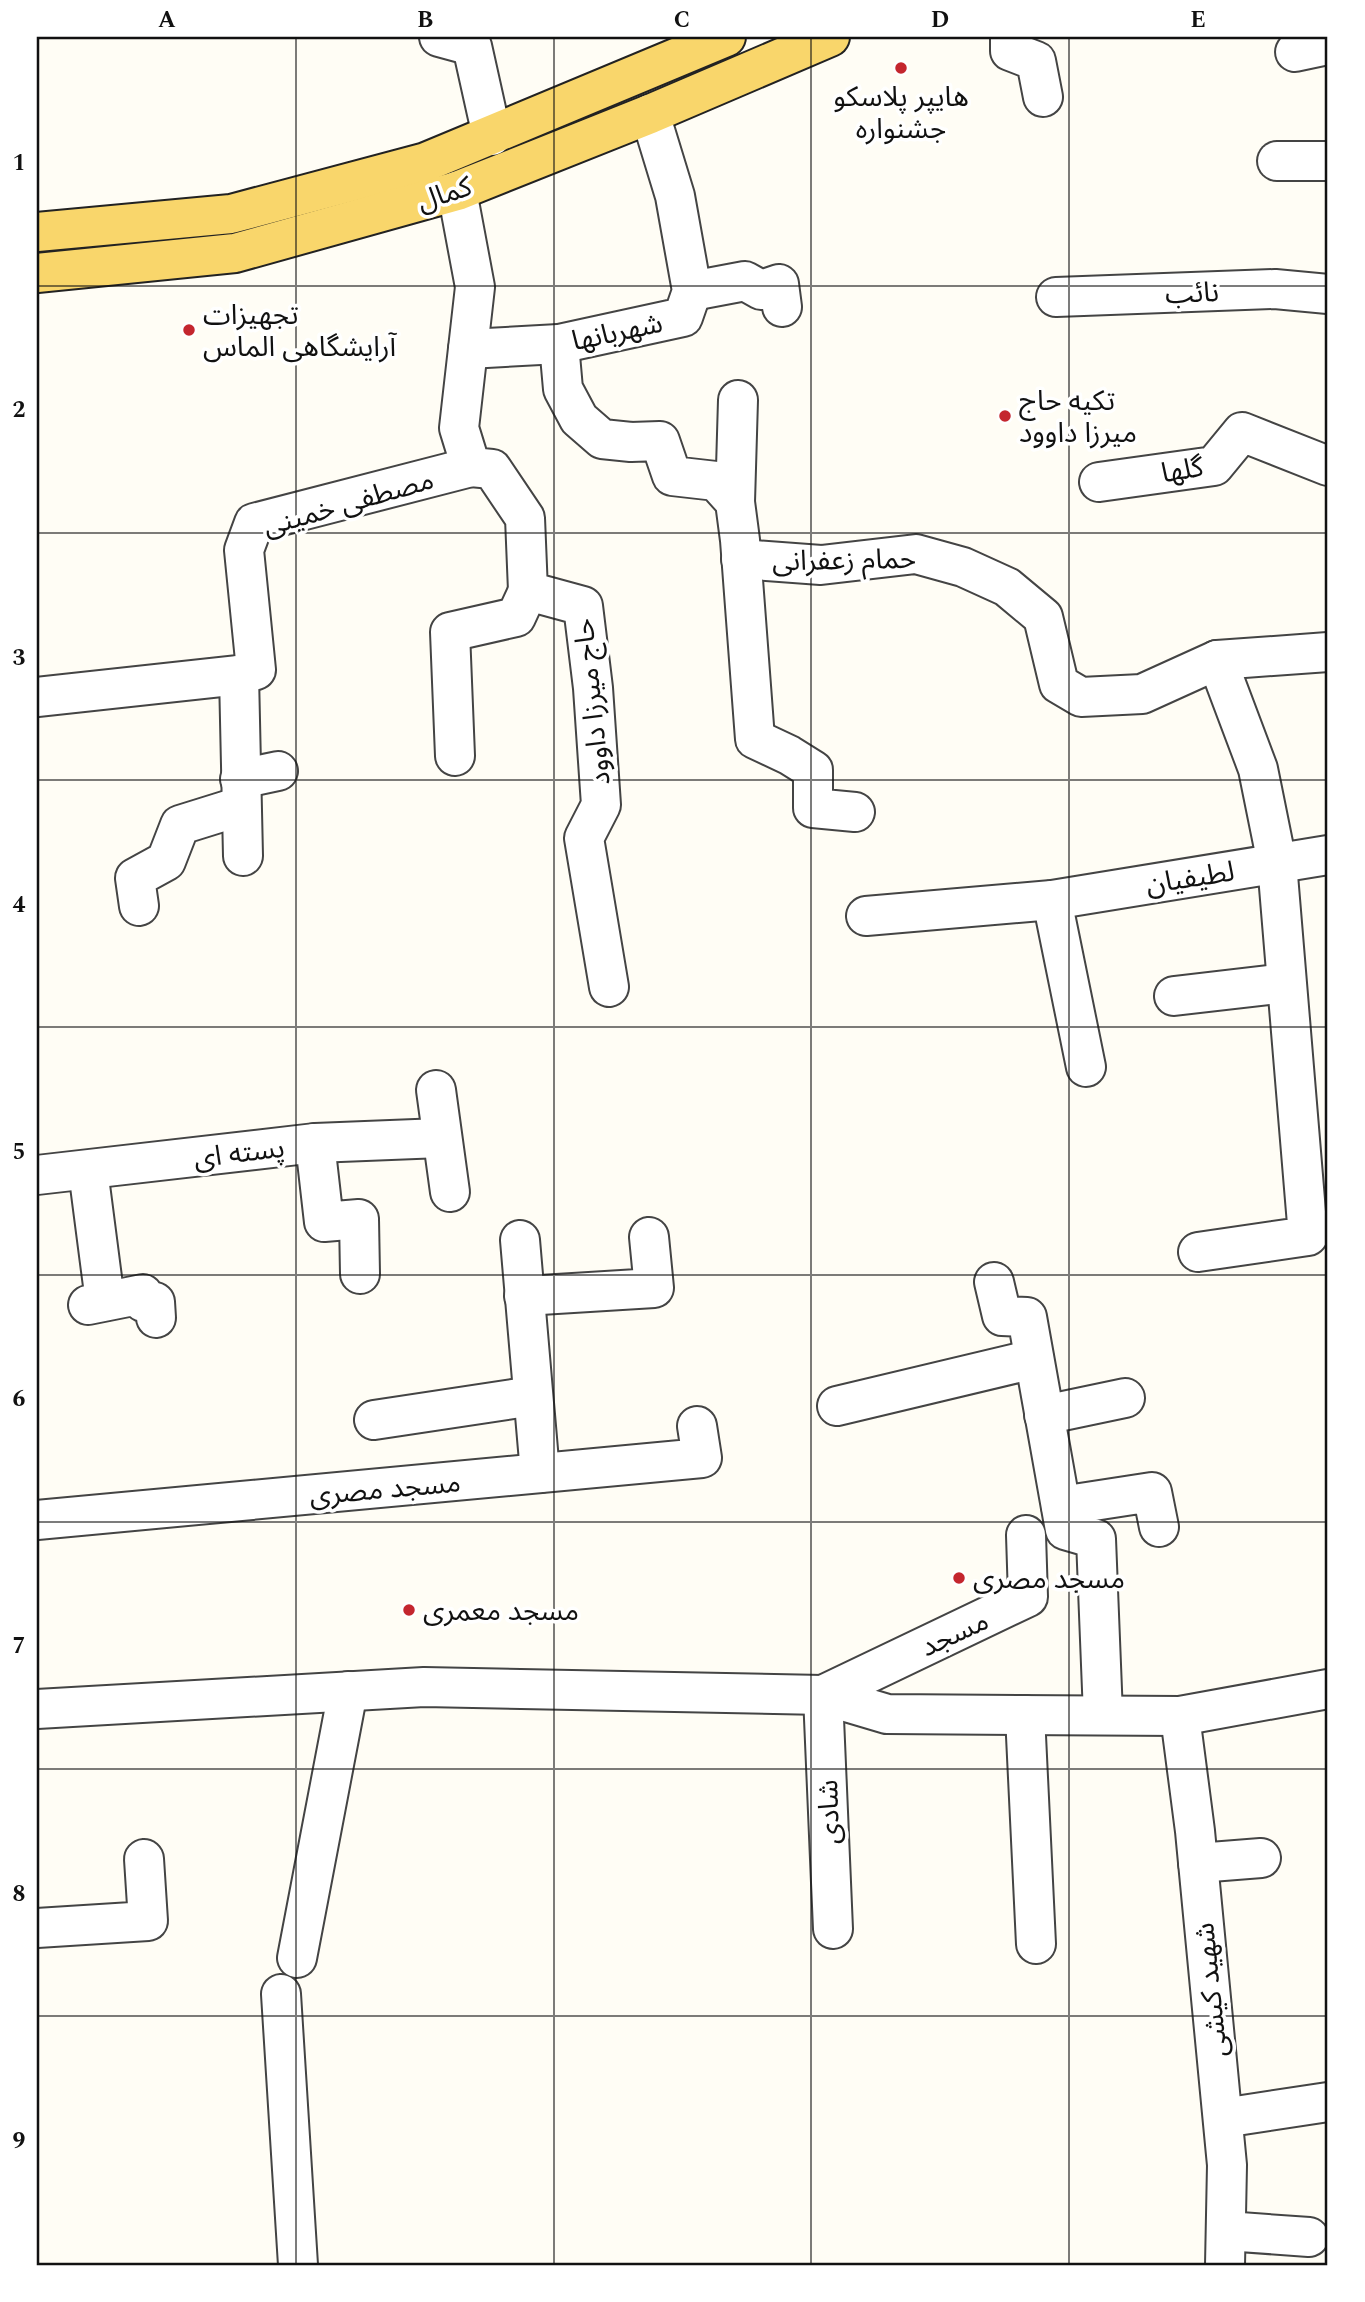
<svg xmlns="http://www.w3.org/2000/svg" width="1365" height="2302" font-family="Spectral,'Noto Sans Arabic',serif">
<rect width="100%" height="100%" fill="#fffdf5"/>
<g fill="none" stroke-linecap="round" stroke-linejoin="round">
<g stroke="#444" stroke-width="42">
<g id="minor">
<path d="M439,37L472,46L492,136"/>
<path d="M1010,37V51L1036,61L1043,97"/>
<path d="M1295,52L1328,45"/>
<path d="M1277,161H1328"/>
<path d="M457,191L475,287L459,428L471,467L492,469L525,518L528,591L583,606L593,688L601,805L584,838L609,987"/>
<path d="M692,291L745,281L761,290L779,284L782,307"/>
<path d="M1056,297L1275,289L1328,294"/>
<path d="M559,344L563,389L579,419L602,439L631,442L660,441L672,476L716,481L735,502L740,540L755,739L789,755L813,770V808L855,812"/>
<path d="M468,349L559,344L683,317L692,291L675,196L650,114"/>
<path d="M1099,482L1214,466L1242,432L1328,466"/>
<path d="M735,502L738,400"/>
<path d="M741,559L821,565L916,554L963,567L1007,587L1043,617L1059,684L1081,697L1142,694L1217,660L1328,652"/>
<path d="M239,675L243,856"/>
<path d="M37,697L239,675L256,670L244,550L254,523L471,467"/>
<path d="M455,756L450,632L516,617L528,591"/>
<path d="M240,779L278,771"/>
<path d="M1052,900L1086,1067"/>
<path d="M139,906L135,878L166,861L180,825L241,806"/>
<path d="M866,916L1052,900L1328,855"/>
<path d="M1174,996L1286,983"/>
<path d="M436,1090L450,1192"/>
<path d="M315,1143L324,1222L359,1219L360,1274"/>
<path d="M88,1170L105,1301"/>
<path d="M37,1175L315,1143L441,1138"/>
<path d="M520,1240L540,1473"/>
<path d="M1198,1252L1308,1236L1277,863L1258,769L1217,660"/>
<path d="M994,1282L1002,1316L1027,1317L1065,1530L1096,1539L1103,1715"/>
<path d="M524,1296L654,1288L649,1237"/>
<path d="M88,1305L143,1294V1302H155L156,1318"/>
<path d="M837,1406L1034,1359"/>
<path d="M1044,1415L1125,1398"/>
<path d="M374,1420L533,1396"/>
<path d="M1061,1506L1152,1492L1159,1527"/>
<path d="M37,1520L702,1458L697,1426"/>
<path d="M823,1695L1028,1597L1026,1535"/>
<path d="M823,1695L833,1929"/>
<path d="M37,1709L424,1687L823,1695L887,1714L1180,1716L1328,1689"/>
<path d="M1025,1715L1036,1944"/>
<path d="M1180,1716L1195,1831L1227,2165L1225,2265"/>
<path d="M1198,1863L1261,1858"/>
<path d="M37,1928L148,1921L144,1859"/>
<path d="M297,1958L348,1691"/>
<path d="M281,1994L298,2265"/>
<path d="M1223,2118L1328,2102"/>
<path d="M1226,2231L1309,2237"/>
</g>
</g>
<g stroke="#222" stroke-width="42">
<g id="major">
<path d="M37,232L231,214L426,162L726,37"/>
<path d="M37,273L235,253L457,191L650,114L830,37"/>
</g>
</g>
<use href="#minor" stroke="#fff" stroke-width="38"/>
<use href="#major" stroke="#f9d66b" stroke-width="38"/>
</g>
<path fill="none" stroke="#111" stroke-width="2" stroke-opacity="0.55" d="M296,37V2265M554,37V2265M811,37V2265M1069,37V2265M37,286H1328M37,533H1328M37,780H1328M37,1027H1328M37,1275H1328M37,1522H1328M37,1769H1328M37,2016H1328"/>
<g fill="#c4262e" stroke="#fff" stroke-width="2.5">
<circle cx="901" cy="68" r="7"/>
<circle cx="189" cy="330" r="7"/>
<circle cx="1005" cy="416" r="7"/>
<circle cx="959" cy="1578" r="7"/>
<circle cx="409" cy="1610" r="7"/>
</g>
<g text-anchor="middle" stroke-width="7" stroke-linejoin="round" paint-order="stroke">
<g font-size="28" fill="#111" stroke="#fff" text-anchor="start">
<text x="901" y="106" text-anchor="middle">هایپر پلاسکو<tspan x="901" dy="32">جشنواره</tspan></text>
<text x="203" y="324">تجهیزات<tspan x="203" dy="32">آرایشگاهی الماس</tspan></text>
<text x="1019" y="410">تکیه حاج<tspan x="1019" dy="32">میرزا داوود</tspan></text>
<text x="973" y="1588">مسجد مصری</text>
<text x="423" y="1620">مسجد معمری</text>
</g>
<g font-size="28" fill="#111" stroke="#fff">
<text transform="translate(444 193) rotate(-18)" y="10">کمال</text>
<text transform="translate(1192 292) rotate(-2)" y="10">نائب</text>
<text transform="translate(617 331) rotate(-12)" y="10">شهربانها</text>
<text transform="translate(1182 469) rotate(-10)" y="10">گلها</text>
<text transform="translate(348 502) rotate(-16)" y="10">مصطفی خمینی</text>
<text transform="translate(844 559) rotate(-1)" y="10">حمام زعفرانی</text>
<text transform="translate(591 702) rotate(-96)" y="10">حاج میرزا داوود</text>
<text transform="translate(1190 877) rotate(-9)" y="10">لطیفیان</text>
<text transform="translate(239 1152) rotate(-7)" y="10">پسته ای</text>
<text transform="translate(385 1488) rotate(-5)" y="10">مسجد مصری</text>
<text transform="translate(954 1633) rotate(-25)" y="10">مسجد</text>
<text transform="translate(828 1812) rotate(-92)" y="10">شادی</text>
<text transform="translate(1210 1990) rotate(-96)" y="10">شهید کیشی</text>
</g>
</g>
<rect width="1365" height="2302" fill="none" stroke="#ffffff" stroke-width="77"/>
<rect x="38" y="38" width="1288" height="2226" fill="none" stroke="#111" stroke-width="2.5"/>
<g font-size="23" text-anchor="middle" font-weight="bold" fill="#111">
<text x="167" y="27">A</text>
<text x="425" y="27">B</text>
<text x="682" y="27">C</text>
<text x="940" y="27">D</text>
<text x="1198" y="27">E</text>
<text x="19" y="170">1</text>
<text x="19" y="417">2</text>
<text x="19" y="665">3</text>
<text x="19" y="912">4</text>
<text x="19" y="1159">5</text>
<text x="19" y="1406">6</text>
<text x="19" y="1653">7</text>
<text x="19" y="1901">8</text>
<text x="19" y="2148">9</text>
</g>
</svg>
